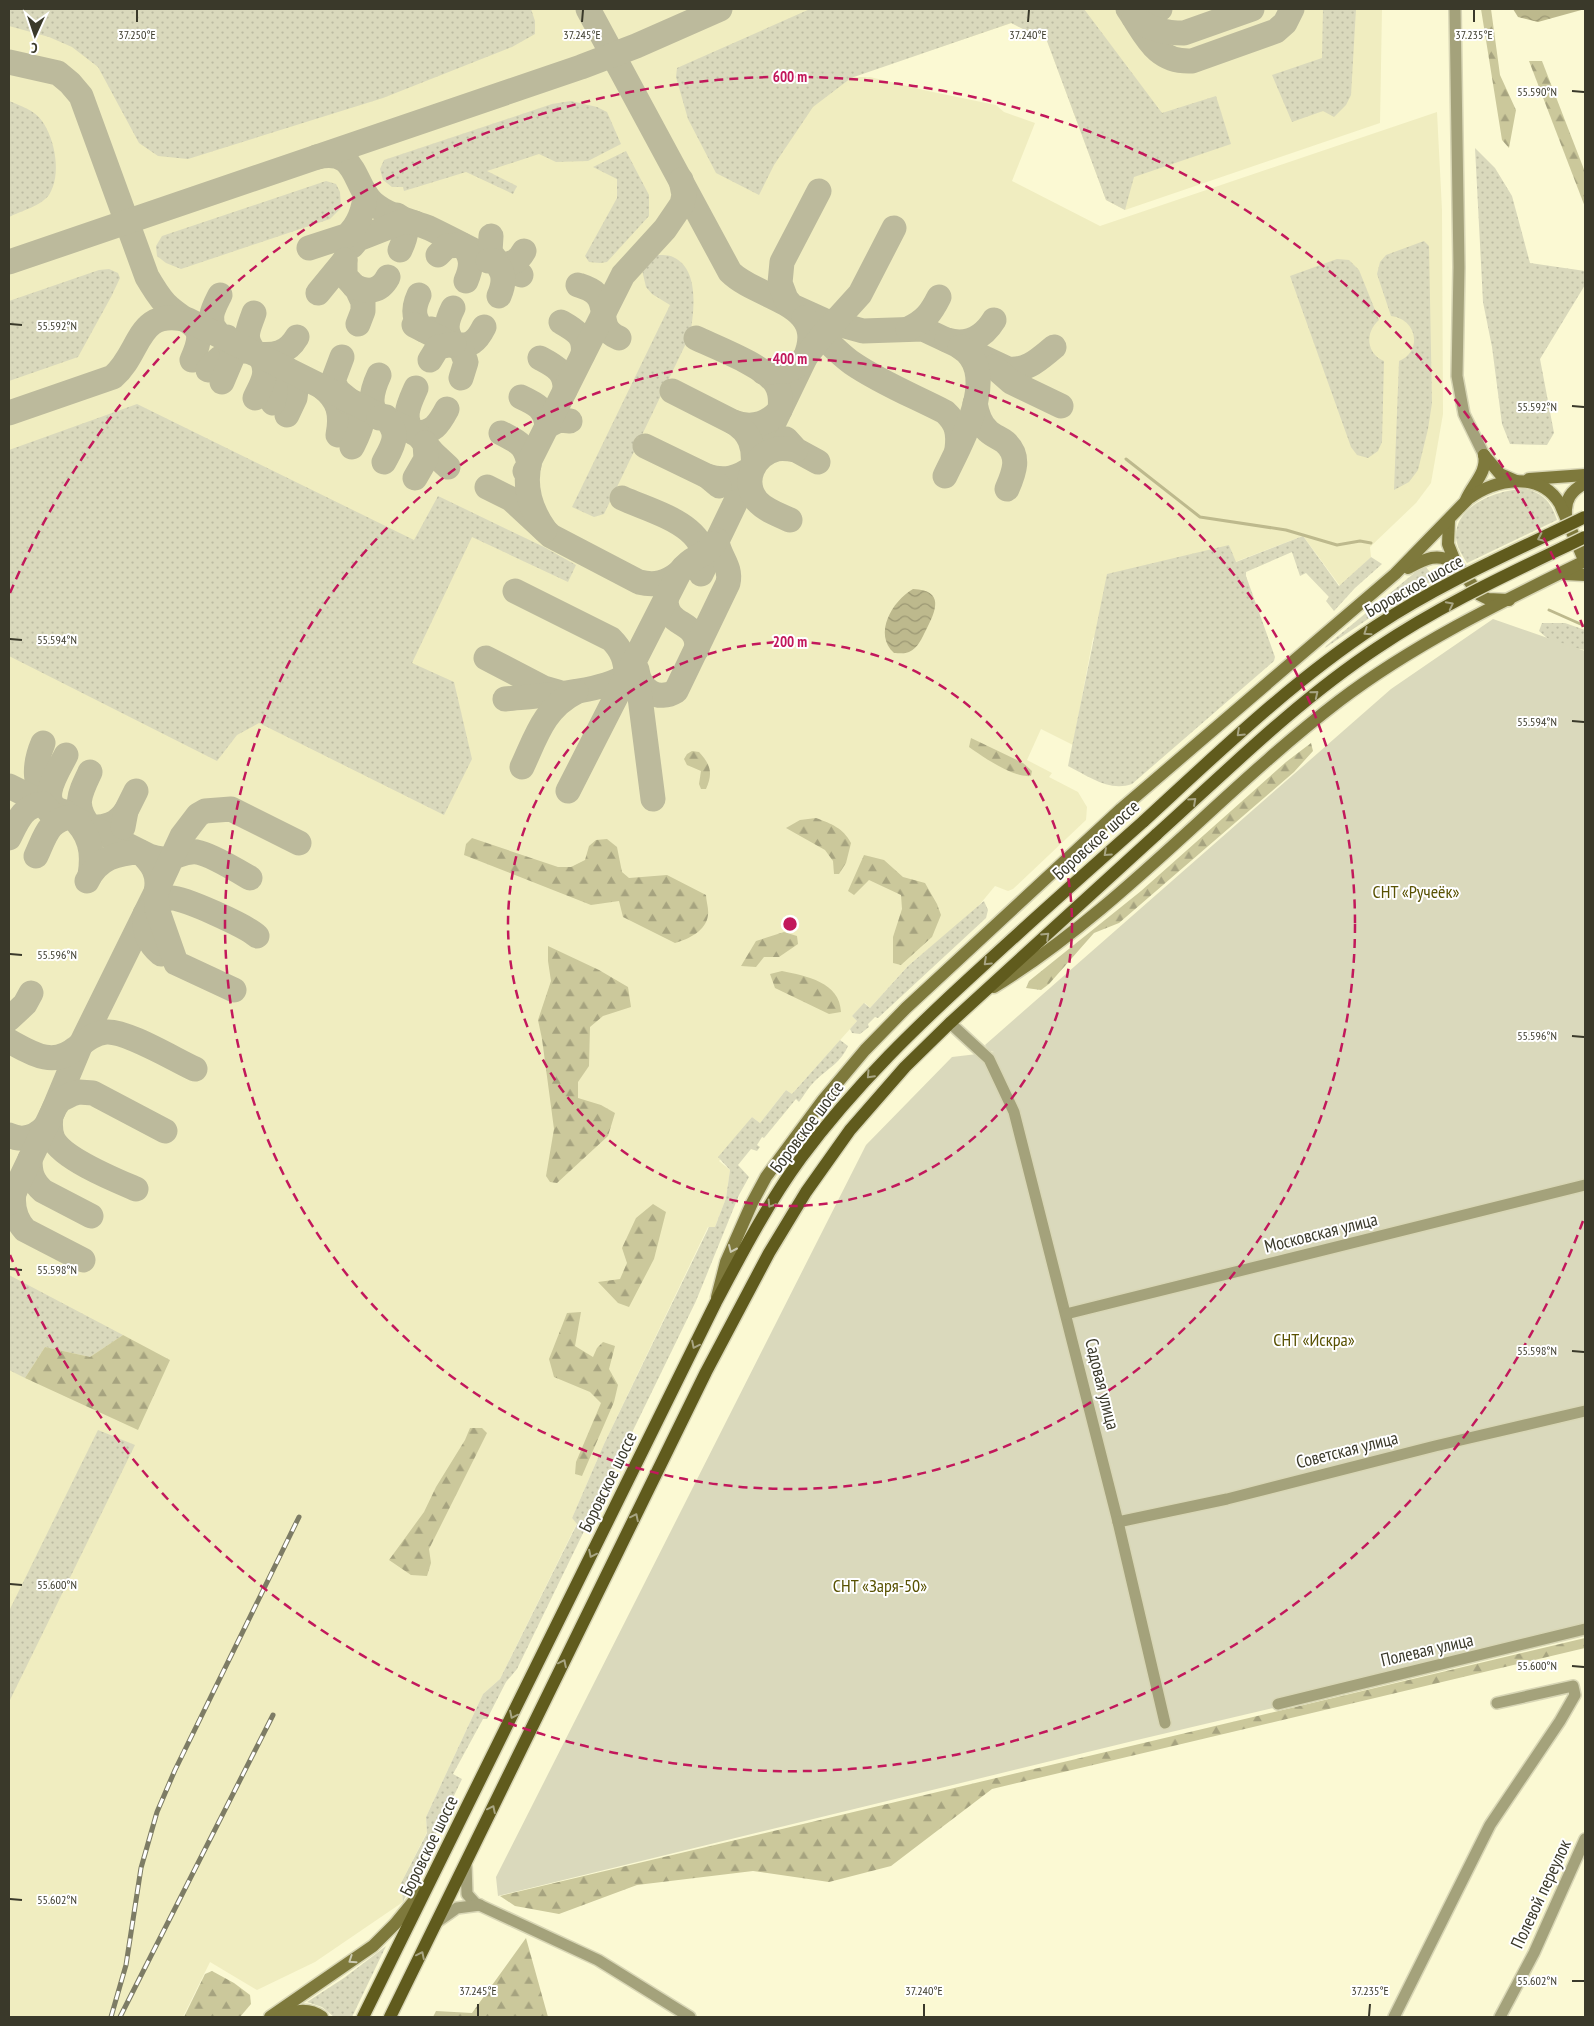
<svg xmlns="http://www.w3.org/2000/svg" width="1594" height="2026" font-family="'PT Sans Narrow',sans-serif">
<defs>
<pattern id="grass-dots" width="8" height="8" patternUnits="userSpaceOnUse" patternTransform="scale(1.25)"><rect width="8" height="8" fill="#dad9bc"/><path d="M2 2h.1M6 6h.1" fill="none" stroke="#bcbba2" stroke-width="1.8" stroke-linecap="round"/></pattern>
<pattern id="forest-firs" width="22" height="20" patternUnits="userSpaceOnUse" patternTransform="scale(1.25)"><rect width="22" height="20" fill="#cbc89b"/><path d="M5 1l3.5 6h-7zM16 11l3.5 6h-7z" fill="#a6a37f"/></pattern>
<pattern id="water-waves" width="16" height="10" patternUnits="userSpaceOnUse" patternTransform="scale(1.25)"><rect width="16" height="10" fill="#bdb98d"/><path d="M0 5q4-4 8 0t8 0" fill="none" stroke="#9b9773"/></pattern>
</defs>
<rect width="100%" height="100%" fill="#fbf9d3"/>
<path fill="#f0edc0" d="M9,9H1382L1380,123L1125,210L1106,200L1047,41L1012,23L851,77H870L928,91L996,105L1004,112L1035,123L1012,181L1100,226L1437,112L1442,210L1443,414L1431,483L1416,503L1370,547L1371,557L1340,586L1303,536L1235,562L1229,545L1093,638L1073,745L1041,729L1027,760L1052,773L1049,777L1078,792L1087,807L1086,820L1013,889L1008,891L995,886L976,909L908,966L870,1008L865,1003L852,1016L857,1021L850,1029L792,1094L786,1090L760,1123L752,1117L719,1161L730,1170L726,1198L715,1227H708L604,1444L572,1518L577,1523L500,1679L483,1694L426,1817L427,1832L401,1883L403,1902L315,1962L257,1990L210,1962L183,2017H9Z"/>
<g fill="url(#grass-dots)">
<path d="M9,9H531L535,21V34L512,47L383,98L188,159L158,156L139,143L98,67L72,47L49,37L9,26Z"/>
<path d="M810,9H1084L1162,113L1216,96L1231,144L1134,177L1125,210L1106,200L1047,41L1011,23L851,78L813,107L774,165L759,195L716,173L688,119L676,77L677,68Z"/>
<path d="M1323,9H1356L1351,95L1346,105L1334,117L1323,111L1292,122L1272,75L1322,58Z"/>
<path d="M9,101C19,105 36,111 42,121C55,139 62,175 49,195C41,206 21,211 9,217Z"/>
<path d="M571,101L597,107L607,112L621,144L588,161L556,162L539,154L487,171L517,186L513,194L466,172L404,191L403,187H392L383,180L380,169L384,160L552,104Z"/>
<path d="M1475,148L1495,168L1512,196L1530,263L1585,271V285L1540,359L1554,433L1547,445L1510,444L1502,424L1492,347L1483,302Z"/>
<path d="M626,151L649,195V216L607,262L600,263L589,262L585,256L617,198V179L593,167Z"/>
<path d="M326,181L336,184L340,192L341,208L330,219L181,269L166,263L157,256L156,246L162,236Z"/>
<path d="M1424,241L1429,246L1432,403L1428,429L1418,470L1409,482L1394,490L1399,361C1423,351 1417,319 1391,316L1377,274L1380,262L1386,255Z"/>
<path d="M657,255C662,255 669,255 673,257C700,269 694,312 690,335L604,514L594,517L572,507L670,305L652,294L646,287L642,270L646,262Z"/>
<path d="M1337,259L1349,260L1359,270L1379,320C1364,333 1367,354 1384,361L1382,442L1378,451L1368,458L1357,455L1351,447L1290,276Z"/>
<path d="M109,269L118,273L120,278L111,297L78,357L9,381V301L99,270Z"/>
<path d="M137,404L414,540L438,496L544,547L576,565L568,582L472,537L412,663L454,682L472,759L444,815L259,723L237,735L217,761L9,656V450Z"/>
<path d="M1526,489C1545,494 1551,503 1557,520L1467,563C1462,555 1457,547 1456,538C1454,504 1500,489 1526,489Z"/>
<path d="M1303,536L1339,586L1371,557L1382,564L1355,588L1334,611L1326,601L1329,597L1306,573L1300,576L1292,552L1246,572V576L1275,657L1274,661L1132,784C1109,792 1088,776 1068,766L1107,574L1229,545L1236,562Z"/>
<path d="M1424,565L1436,579L1368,619L1325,648L1326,646Z"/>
<path d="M1542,623H1565L1585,630V650L1555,645L1539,631Z"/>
<path d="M984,901L988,910L986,918L878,1018L875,1017L868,1024L869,1027L860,1034L852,1033L850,1029L857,1021L852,1016L864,1003L870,1008L908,966Z"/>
<path d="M840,1040L848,1046C842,1061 828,1069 817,1079C810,1085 805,1094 799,1102L796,1099L764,1138L762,1137L757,1145L760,1147L757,1151L751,1149L738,1165L749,1177L739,1195L696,1301L517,1669L506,1682L487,1719H483L453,1774L462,1779L403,1902L401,1883L427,1833L426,1817L483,1694L500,1679L577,1524L572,1518L604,1444L709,1227H715L726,1198L730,1170L718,1157L752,1117L760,1123L786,1090L792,1094Z"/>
<path d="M9,1275L123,1335L90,1357L45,1347L25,1378L9,1370Z"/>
<path d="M98,1430L135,1445L9,1702V1611Z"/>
<path d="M386,1946L352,2017H334L322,2007L307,2002L344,1978Z"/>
</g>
<g fill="url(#forest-firs)">
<path d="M1481,9H1491L1500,75L1516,110L1509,148L1502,140Z"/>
<path d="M1529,61H1542L1585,172V207Z"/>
<path d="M971,738L1023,763L1032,771L1031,776C1013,778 985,758 969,747Z"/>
<path d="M1311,743L1313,751L1294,772L1119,923L1094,933L1049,984L1041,990L1026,988L1029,981L1141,891L1286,762Z"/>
<path d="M692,751L699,752C711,765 713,773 706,789H701L699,784L701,771L687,765L684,759L687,754Z"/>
<path d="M816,818C832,824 843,828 851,843L846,863L839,874H834L833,861L825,850L786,828L800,820Z"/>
<path d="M472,838L558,867H571L585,860L589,846L596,840L607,839L617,847L622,872L629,878L667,875L706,895C706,901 709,909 708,915C706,931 689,939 675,943L623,917L619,901L591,905L464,855L466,844Z"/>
<path d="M864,855L884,860L903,877L925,883L937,904L941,915L932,937L901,965L893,963V937L902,909L901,895L869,880L854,895L848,891Z"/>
<path d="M784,932L797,936L798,944L779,957H764L756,967L741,966L756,941Z"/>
<path d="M548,946L599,970L628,987L631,1007L603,1016L590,1027L589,1066L578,1082V1098L601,1105L615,1113L608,1136L557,1183L550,1182L546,1176L554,1129L542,1039L538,1020L551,981L548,961Z"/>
<path d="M782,971C806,976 840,982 841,1012L829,1014L775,988L770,974Z"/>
<path d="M653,1204L666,1212L654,1259L629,1307L618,1303L598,1282L620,1279L627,1263L622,1248L636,1218Z"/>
<path d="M581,1312L575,1346L593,1357L597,1348L603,1342L615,1346L609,1369L618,1385L614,1402L582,1476L575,1474L576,1462L601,1403L590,1392L554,1377L549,1359L567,1313Z"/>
<path d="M123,1335L170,1360L138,1430L25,1378L45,1347L90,1357Z"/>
<path d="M470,1428H482L487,1433L429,1549L431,1563L427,1576L411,1575L389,1560L424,1512L436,1487L465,1440Z"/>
<path d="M1585,1638V1648L992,1789L891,1866L829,1882L753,1871L637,1885L559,1914L515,1906L500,1896Z"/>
<path d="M526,1938L548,2017H433L436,2011L472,2013Z"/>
<path d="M212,1971L234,1983L250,1995L251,2004L240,2017H184L205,1974Z"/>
</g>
<path fill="#dad9bc" d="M1493,619L1585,651V1635L1137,1740L498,1896L496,1877L866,1145L952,1057L994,1052L989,1051L985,1045L1391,689Z"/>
<g fill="url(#water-waves)">
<path d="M1513,9H1585L1538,22L1518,17Z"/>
<path d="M913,589C945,590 936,611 926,630C922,638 918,648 909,652C905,654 898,653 894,653C873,634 892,601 913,589Z"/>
</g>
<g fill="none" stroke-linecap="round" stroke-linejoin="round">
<g stroke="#bdb98d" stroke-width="3">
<path d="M1126,459L1200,517L1286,530L1337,545L1360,541L1371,543"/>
<path d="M1549,610L1585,626"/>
</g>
<g stroke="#bcba9c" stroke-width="25">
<path d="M588,9L730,272C758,300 829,302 805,358L701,574C718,527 654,513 622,498"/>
<path d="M1128,9C1146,35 1155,63 1192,61L1276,31L1285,23L1292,9"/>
<path d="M1141,9H1160"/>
<path d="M1134,18C1151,29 1164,33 1184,33L1252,9"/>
<path d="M9,62L58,73L70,83L81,96L147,277C154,288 160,300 170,308C193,328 208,324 192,360"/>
<path d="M317,157C358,147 353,186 373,203C388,216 411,221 429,228C460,243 490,259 521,275"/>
<path d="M819,191L782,262L780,283L786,299L792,306L823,320L863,331L923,329L1008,369C1028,371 1039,359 1054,347"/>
<path d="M397,215C411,223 406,237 400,250"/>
<path d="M491,236L490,252L499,264C511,265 518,262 524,251"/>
<path d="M352,246L358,239L404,221L415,223"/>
<path d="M309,248L346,236C358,227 365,208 365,193"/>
<path d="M438,255L447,246L462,245C473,257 472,267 466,281"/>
<path d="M345,260V276L357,289L363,302V311L358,324"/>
<path d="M488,261H494C505,272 505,282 499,296"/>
<path d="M9,262L581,67L636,46L720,9"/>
<path d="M578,285C584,287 591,289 596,294C610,307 595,328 619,338"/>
<path d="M354,286C368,293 380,292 388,277"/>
<path d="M318,293L345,260"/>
<path d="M220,295C214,307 206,320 217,332C220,336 222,337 227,337"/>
<path d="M419,295C413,308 412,319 424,330L432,329"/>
<path d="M453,308C446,322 444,331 454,344C470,348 477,341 484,327"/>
<path d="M254,313C248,331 242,337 256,354C274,356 287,354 297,337"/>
<path d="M804,318C820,333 834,350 852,363C881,383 914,396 945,412C957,423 959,433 957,449"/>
<path d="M561,322C575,330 586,336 583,354"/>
<path d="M414,325L461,349L466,362L461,378"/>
<path d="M908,329C925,321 931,313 939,297"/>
<path d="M696,338C717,348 765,366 776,384C781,392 781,401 780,410C767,425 751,429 733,422"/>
<path d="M947,340C967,346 983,338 994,320"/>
<path d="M342,357L333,381L338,391L349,400"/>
<path d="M540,358C555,366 566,371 565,390"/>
<path d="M430,360L438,347L454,344"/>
<path d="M994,367L1011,382L1061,406"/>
<path d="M282,369L288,370L297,382L295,398L287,415"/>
<path d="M208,370C237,330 287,358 273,403"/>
<path d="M763,372L786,371L799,365L822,336L860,294L894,228"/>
<path d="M379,375C373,388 364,414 386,417"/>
<path d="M222,382L233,356L230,345"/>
<path d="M322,387C339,400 342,414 338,435"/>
<path d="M416,388C409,404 401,418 414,433C433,434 439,424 447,409"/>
<path d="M672,391L733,422C750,432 755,447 753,467C738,478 725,482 707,476"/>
<path d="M521,397C536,404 545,408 547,426L559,420L570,421"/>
<path d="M255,398C261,385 269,374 262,360"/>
<path d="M347,402L354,403C368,418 360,431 352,447"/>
<path d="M975,403C977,414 980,424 988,431C993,436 1000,438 1005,442C1021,456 1014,473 1007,489"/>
<path d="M9,413L113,377C142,352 136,307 188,320L417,434L434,454L448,467"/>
<path d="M379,418H385C401,434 393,445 384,462"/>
<path d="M501,433C518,442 526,444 529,465L525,471"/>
<path d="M786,439L796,450L818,462"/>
<path d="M645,446L707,476L719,486"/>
<path d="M945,476C960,444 1002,372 960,347"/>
<path d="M415,478L426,459L425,443"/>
<path d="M487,487L511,499L551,536L639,582C655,586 666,583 679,573"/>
<path d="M790,520C779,515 765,510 757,501C741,481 754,455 777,449C783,448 790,449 796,450"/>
<path d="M545,530C530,509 523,486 530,460L623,275L665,229L682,204L684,195L681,180"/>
<path d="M666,599C666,629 698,618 697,649"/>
<path d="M486,658L544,688L558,692"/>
<path d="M637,670C640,691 658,702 676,691L728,583C732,566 718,556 717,540"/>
<path d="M637,674L653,799"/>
<path d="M505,699C535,696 603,693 626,675C626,660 622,650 611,639L515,591"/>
<path d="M43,743C34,764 32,788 51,805"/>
<path d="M522,767C536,737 544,708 576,692"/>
<path d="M90,772C79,795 73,806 90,827C106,828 117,824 126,811"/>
<path d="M9,786L149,856C174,865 177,850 197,852C210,854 238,871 250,878"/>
<path d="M568,791L679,573C691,556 703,558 714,544"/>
<path d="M65,812C34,805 58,771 66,755"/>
<path d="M123,827L126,811L136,791"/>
<path d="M9,838C17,822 23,805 43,804L49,811"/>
<path d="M36,856C45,837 48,819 72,817C90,834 94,851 90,875"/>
<path d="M87,881C98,858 117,853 140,852C152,863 160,874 156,892L81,1044L51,1116C50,1124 50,1132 53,1139C63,1159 115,1180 136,1189"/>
<path d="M161,954C148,943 144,932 145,914C152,906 159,899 171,898C183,897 248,927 257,936"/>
<path d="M234,990L176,963L157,909L156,892L182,836L198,815L205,811L231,809L299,843"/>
<path d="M9,1019L25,1004L31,993"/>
<path d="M9,1041C31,1053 53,1068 76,1048C85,1041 94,1033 106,1032C126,1030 175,1060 195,1069"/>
<path d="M9,1135C23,1142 36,1137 46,1126"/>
<path d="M30,1159C30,1173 32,1181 43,1191L91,1216"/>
<path d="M14,1193C12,1207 15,1219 25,1230L83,1260"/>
<path d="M9,1203L55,1107L60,1100L72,1094L79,1092L93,1093L165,1131"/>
</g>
<g stroke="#d8d6b5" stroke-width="14">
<g id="street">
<path d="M1455,9L1459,267L1457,376L1464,414L1484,455"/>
<path d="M950,1023L989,1059L1014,1112L1118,1522L1165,1723"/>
<path d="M1066,1314L1585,1185"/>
<path d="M1118,1522L1227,1499L1435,1446L1585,1411"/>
<path d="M1278,1704L1585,1629"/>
<path d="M466,1864L467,1894L475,1903L598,1960L690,2017"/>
<path d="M437,1922L457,1908L480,1905"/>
<path d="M1394,2017L1490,1825L1560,1721L1575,1695L1573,1686L1497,1703"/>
<path d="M1500,2017L1534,1953L1585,1839"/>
</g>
</g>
<g stroke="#d8d6b5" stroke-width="15">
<g id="secondary">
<path d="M1484,455L1500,474L1516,481"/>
<path d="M1529,479L1585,475"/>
<path d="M1466,500C1472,485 1488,472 1484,455"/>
<path d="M1566,515C1565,499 1571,491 1585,483"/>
<path d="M1449,520L1448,544L1456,564L1480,595L1488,599L1509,600"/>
<path d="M1408,568C1425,559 1437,552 1455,563"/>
<path d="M1565,574L1585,575"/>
<path d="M994,987C1121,909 1221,791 1339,701C1414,644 1501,602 1585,561"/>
<path d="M717,1297L726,1262L752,1203L766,1177L823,1100L865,1050L906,1008L1121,809L1395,574L1468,499C1495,479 1540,470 1560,504L1585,562"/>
<path d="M270,2017L373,1946L395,1924L422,1891"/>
<path d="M280,2017C294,2010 308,2007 322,2017"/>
</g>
</g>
<g stroke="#d8d6b5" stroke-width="15">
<g id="primary">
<path d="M363,2017L716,1302C742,1253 768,1203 801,1158C855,1085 919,1024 986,963C1038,915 1091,868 1144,821"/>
<path d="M390,2017L706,1372L769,1253L806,1192L850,1130L905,1067L950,1023L1157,834"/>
</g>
</g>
<use href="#street" stroke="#a4a27b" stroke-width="11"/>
<use href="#secondary" stroke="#7e793c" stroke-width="12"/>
<use href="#primary" stroke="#605b1d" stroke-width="12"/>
<g stroke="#7d7c65" stroke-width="5">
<g id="rail">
<path d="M111,2017L126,1965L141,1868L157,1812L175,1770L299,1517"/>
<path d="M120,2017L273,1715"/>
</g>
</g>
<use href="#rail" stroke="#fff" stroke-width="3" stroke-dasharray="9" stroke-linecap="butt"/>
<g stroke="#d8d6b5" stroke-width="15" stroke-linecap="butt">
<g id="primary-bridge">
<path d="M1144,821C1219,752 1291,682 1376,626C1441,583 1515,551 1585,517"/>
<path d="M1157,834C1228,770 1297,701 1377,648C1442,604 1515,571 1585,537"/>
</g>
</g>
<use href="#primary-bridge" stroke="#605b1d" stroke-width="12"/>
</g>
<defs><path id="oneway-chevron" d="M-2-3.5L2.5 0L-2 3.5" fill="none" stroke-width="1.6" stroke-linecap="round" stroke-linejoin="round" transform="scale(1.25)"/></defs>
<g stroke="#a8a583">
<use href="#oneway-chevron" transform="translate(1541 538) rotate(155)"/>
<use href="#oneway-chevron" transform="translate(1450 605) rotate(-27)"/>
<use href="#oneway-chevron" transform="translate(1367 632) rotate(146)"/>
<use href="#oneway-chevron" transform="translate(1315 694) rotate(-39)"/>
<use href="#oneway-chevron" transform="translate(1240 733) rotate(137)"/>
<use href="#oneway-chevron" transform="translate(1193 801) rotate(-42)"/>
<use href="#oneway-chevron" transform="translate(1107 853) rotate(138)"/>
<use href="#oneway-chevron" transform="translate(1046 936) rotate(-43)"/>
<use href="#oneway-chevron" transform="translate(987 962) rotate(137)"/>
<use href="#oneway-chevron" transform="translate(870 1075) rotate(133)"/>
<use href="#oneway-chevron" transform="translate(771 1204) rotate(122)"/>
<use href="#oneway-chevron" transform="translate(695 1345) rotate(116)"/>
<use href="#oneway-chevron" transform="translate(635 1517) rotate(-64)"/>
<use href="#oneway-chevron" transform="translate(592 1554) rotate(116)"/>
<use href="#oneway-chevron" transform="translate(563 1663) rotate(-64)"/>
<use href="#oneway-chevron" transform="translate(513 1715) rotate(116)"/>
<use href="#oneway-chevron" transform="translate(492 1809) rotate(-64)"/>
<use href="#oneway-chevron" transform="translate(421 1955) rotate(-64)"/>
</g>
<g stroke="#cbc9b1">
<use href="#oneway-chevron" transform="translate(732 1249) rotate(114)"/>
<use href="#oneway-chevron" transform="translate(352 1960) rotate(146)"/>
</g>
<path fill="none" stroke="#3a392a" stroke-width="2" d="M137,22V10M582,22L583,10M1028,22L1029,10M1474,22V10M1572,91L1584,92M10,324L22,325M1572,406L1584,407M10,639L22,640M1572,721L1584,722M10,954L22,955M1572,1036L1584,1037M10,1269L22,1270M1572,1351L1584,1352M10,1584L22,1585M1572,1666L1584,1667M10,1899L22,1900M1572,1981H1584M478,2016V2004M924,2016V2004M1369,2016L1370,2004"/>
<g fill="none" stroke="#c2185b" stroke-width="2.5" stroke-dasharray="9 6">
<circle cx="790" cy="924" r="282"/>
<circle cx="790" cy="924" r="565"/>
<path d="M1583 1221A847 847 0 0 1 10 1255M10 593A847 847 0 0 1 1583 627"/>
</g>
<g text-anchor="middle" stroke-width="4" stroke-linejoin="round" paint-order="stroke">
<g font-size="18" fill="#3a392a" stroke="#fff">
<text transform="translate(1414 586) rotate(-29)" y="6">Боровское шоссе</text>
<text transform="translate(1096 840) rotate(-42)" y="6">Боровское шоссе</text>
<text transform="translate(807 1127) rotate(-53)" y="6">Боровское шоссе</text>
<text transform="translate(1321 1233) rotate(-14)" y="6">Московская улица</text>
<text transform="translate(1102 1384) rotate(76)" y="6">Садовая улица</text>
<text transform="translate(1347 1450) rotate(-14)" y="6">Советская улица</text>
<text transform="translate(608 1482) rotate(-64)" y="6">Боровское шоссе</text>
<text transform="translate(1427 1650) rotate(-13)" y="6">Полевая улица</text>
<text transform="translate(429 1846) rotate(-64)" y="6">Боровское шоссе</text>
<text transform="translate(1541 1894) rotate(-65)" y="6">Полевой переулок</text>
</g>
<g font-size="18" fill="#595203" stroke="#fff">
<text x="1416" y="898">СНТ «Ручеёк»</text>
<text x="1314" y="1346">СНТ «Искра»</text>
<text x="880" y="1592">СНТ «Заря-50»</text>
</g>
</g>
<g font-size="12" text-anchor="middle" fill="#3a392a" stroke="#fff" stroke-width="4" stroke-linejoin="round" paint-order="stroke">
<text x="137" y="39">37.250°E</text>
<text x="582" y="39">37.245°E</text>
<text x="1028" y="39">37.240°E</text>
<text x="1474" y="39">37.235°E</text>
<text x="1537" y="96">55.590°N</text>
<text x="57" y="330">55.592°N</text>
<text x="1537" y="411">55.592°N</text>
<text x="57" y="644">55.594°N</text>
<text x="1537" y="726">55.594°N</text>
<text x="57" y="959">55.596°N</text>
<text x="1537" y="1040">55.596°N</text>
<text x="57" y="1274">55.598°N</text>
<text x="1537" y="1355">55.598°N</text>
<text x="57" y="1589">55.600°N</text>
<text x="1537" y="1670">55.600°N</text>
<text x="57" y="1904">55.602°N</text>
<text x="1537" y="1985">55.602°N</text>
<text x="478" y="1995">37.245°E</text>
<text x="924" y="1995">37.240°E</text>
<text x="1370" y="1995">37.235°E</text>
</g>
<circle cx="790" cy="924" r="8" fill="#c2185b" stroke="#fff" stroke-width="2.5"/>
<g font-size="15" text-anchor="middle" font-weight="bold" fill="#c2185b" stroke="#fff" stroke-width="4" stroke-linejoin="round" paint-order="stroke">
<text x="790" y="82">600 m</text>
<text x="790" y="364">400 m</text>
<text x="790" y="647">200 m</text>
</g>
<rect width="1594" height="2026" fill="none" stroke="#3a392a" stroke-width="20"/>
<g transform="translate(35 35) rotate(183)" stroke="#ffffff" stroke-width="4" paint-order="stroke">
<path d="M0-4L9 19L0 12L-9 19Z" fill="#3a392a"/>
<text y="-8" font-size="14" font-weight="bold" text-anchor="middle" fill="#3a392a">С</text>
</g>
</svg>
